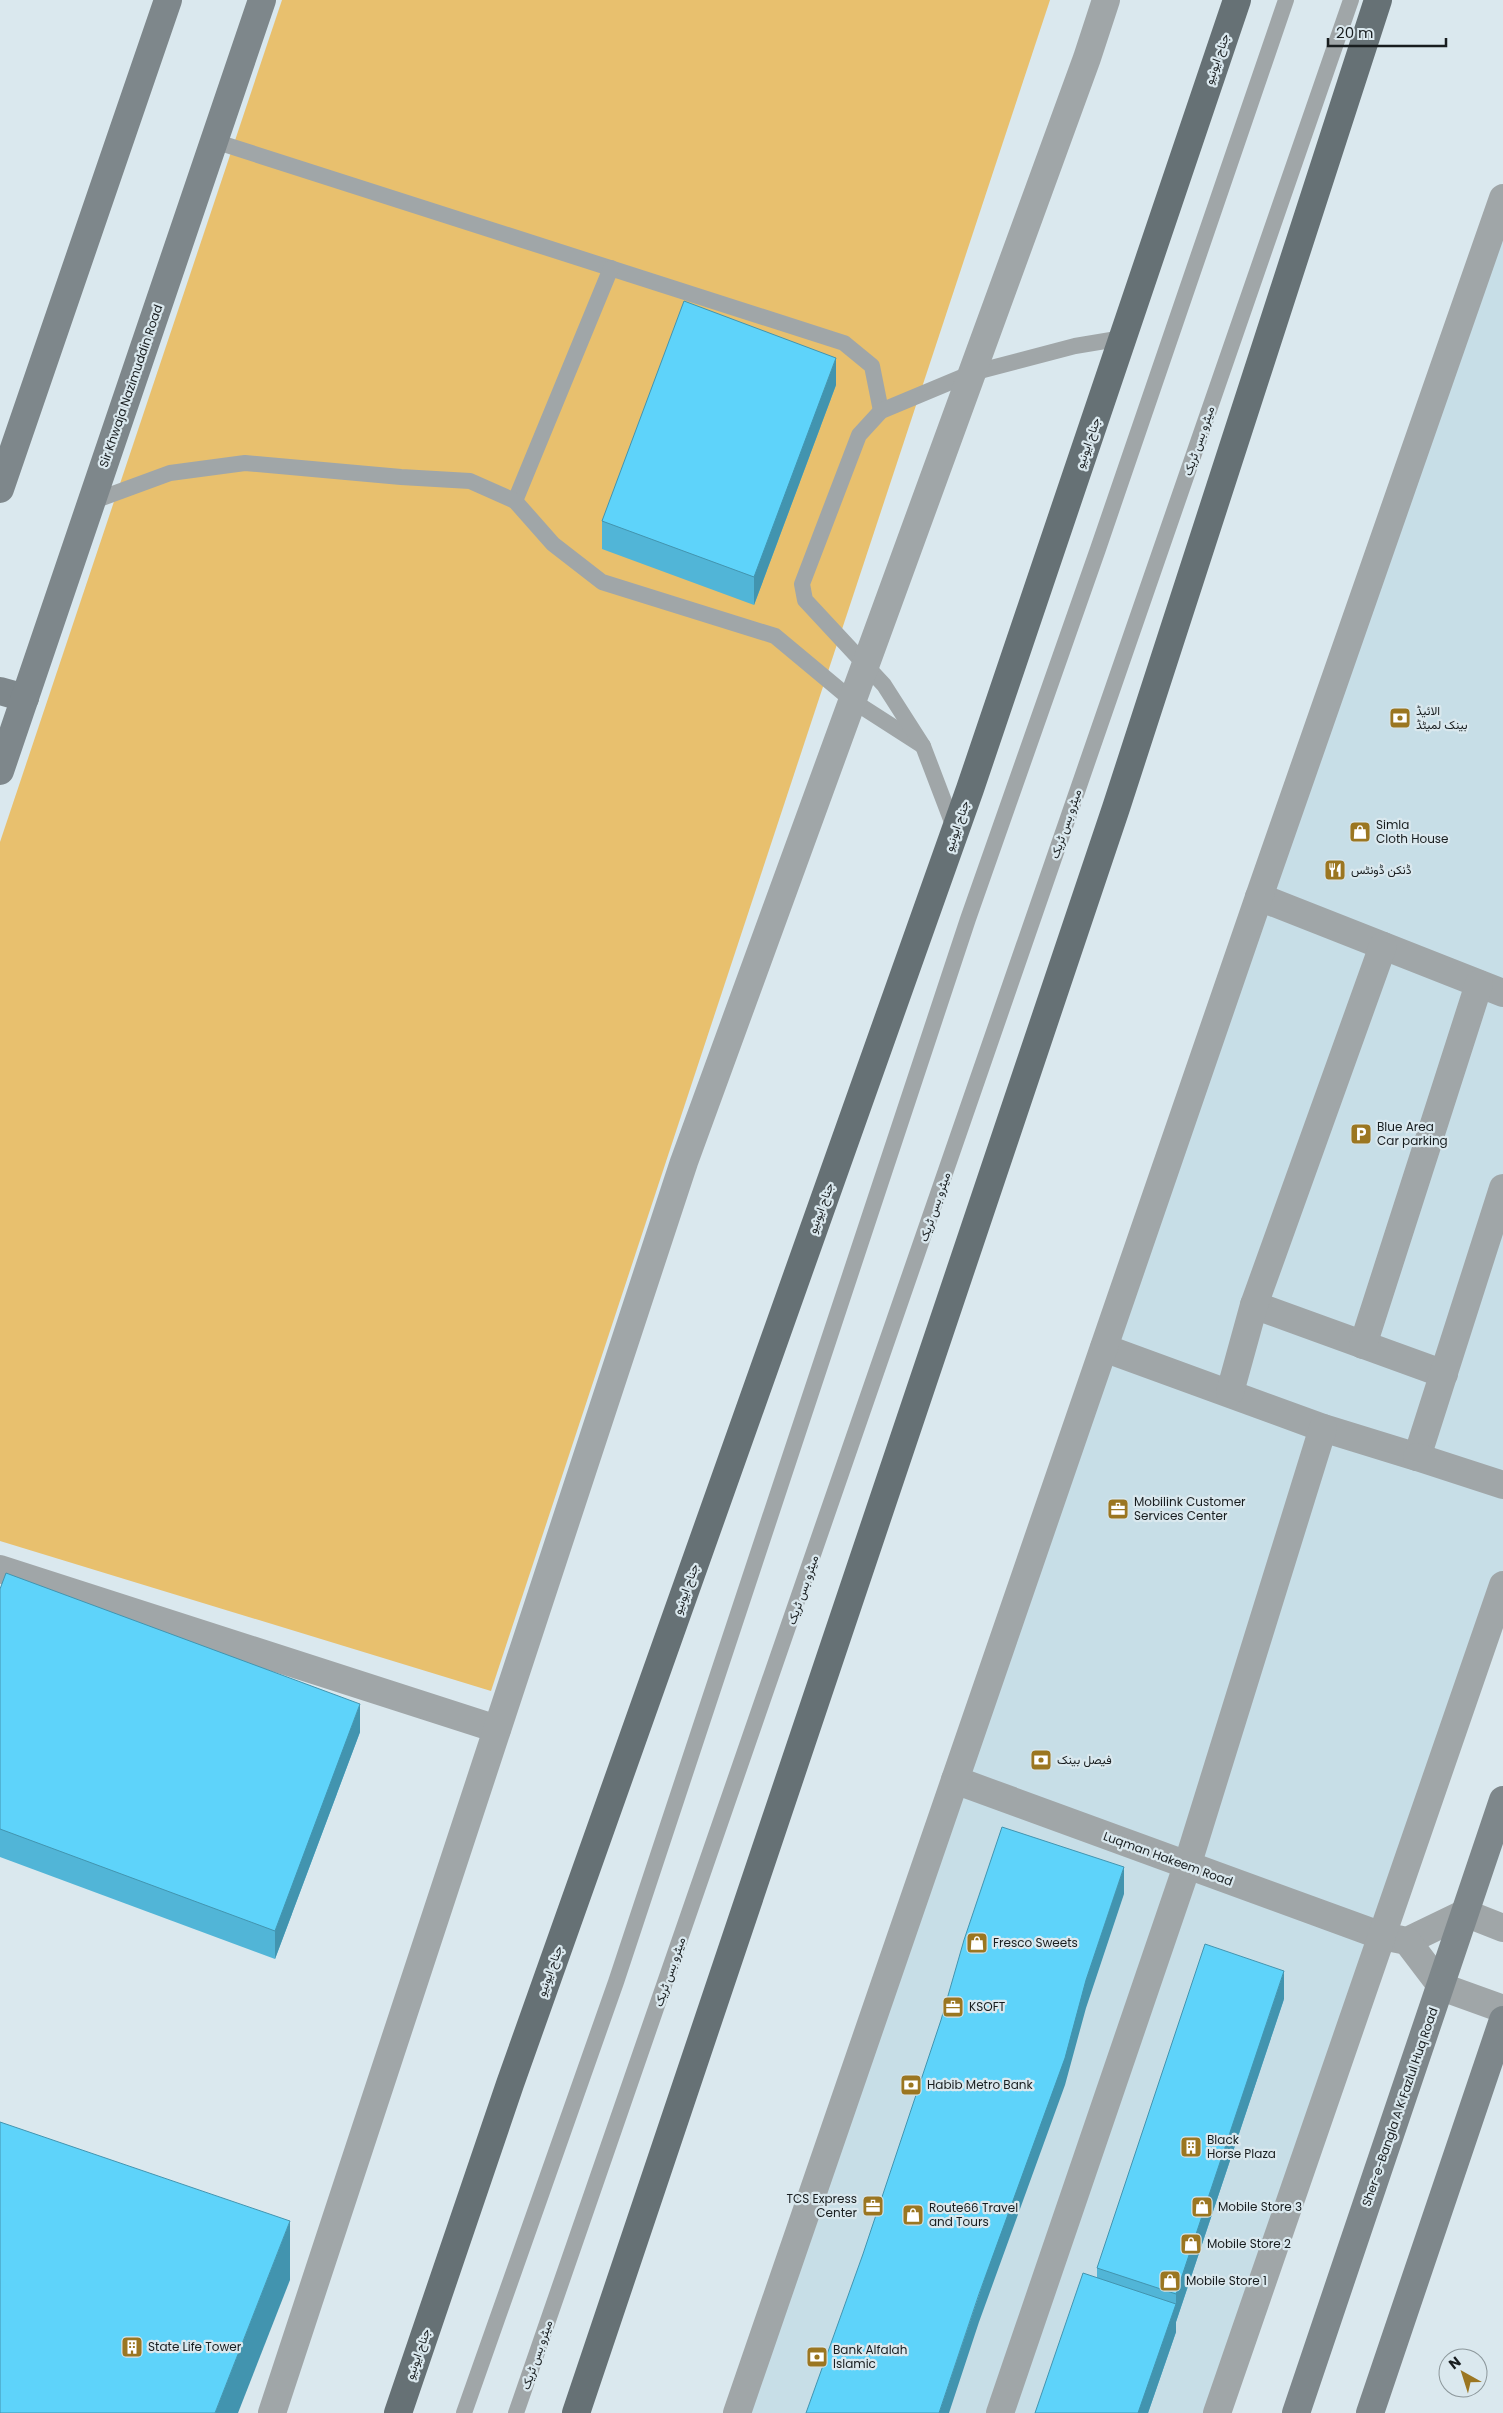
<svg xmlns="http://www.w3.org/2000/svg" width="1503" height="2413" font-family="Poppins,Vazirmatn,sans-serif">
<rect width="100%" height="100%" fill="#dae8ee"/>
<path fill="#c7dee7" d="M1503,203V1585L1217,2413H737Z"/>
<path fill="#e8c06e" d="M282,0H1050L491,1691L0,1541V842Z"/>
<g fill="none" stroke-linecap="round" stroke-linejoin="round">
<g stroke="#a0a6a8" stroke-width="16">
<path d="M214,141L844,343L872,366L881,411"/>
<path d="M515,501L611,268"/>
<path d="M91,502L170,473L245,463L401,477L470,481L515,501L553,544L602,582L775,636L853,701L923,746"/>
<path d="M955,830L923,746L884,685L805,600L802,584L859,435L881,411L972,373L1075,346L1123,338"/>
<path d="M464,2413L616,1982L968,919L1098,549L1286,0"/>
<path d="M516,2413L1351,0"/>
</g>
<g stroke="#a0a6a8" stroke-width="28">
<path d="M1259,897L1503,993"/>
<path d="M1254,1305L1444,1374"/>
<path d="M1363,1345L1479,984"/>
<path d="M1104,1348L1323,1428L1417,1457L1503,1188"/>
<path d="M1230,1392L1254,1305L1383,946"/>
<path d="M1417,1457L1503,1485"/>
<path d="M0,1569L497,1729"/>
<path d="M955,1780L1382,1936L1407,1941L1465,1913L1503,1928"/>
<path d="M1407,1941L1442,1987L1503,2009"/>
<path d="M272,2413L684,1162L1087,58L1106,0"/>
<path d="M737,2413L1259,897L1503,198"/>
<path d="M1000,2413L1187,1866L1323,1428"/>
<path d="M1217,2413L1503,1585"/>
</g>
<g stroke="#7e878b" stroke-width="28">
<path d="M0,489L168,0"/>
<path d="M0,691L25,698"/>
<path d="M0,771L262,0"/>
<path d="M1296,2413L1503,1800"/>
<path d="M1370,2413L1503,2020"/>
</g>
<g stroke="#667175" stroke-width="28">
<path d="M398,2413L510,2084L970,789L1237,0"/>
<path d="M576,2413L1116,808L1378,0"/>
</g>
</g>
<g fill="#51b5d7">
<path d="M836,385L754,605L602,549V521Z"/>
<path d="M0,1589L360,1732L275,1959L0,1857Z"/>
<path d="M1284,1999L1176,2322V2332L1148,2413H1035L1097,2278V2268Z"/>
</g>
<g fill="#4294af">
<path d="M836,358V385L754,605V577Z"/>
<path d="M360,1704V1732L275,1959V1931Z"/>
<path d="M1124,1867V1894L1086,2008L1065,2085L979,2322L949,2413H939Z"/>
<path d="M1284,1971V1999L1176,2322V2294Z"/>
<path d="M290,2221V2280L238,2413H215Z"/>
<path d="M1176,2304V2332L1148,2413H1138Z"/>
</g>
<g fill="#5ed3fa" stroke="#4294af">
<path d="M684,301L836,358L754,577L602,521Z"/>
<path d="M6,1573L360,1704L275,1931L0,1829V1589Z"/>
<path d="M1002,1827L1124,1867L1086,1980L1065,2058L979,2294L939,2413H806L863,2254L941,2020L964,1940Z"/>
<path d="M1205,1944L1284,1971L1176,2294L1097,2268Z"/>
<path d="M0,2122L290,2221L215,2413H0Z"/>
<path d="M1083,2273L1176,2304L1138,2413H1035Z"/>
</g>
<defs>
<g id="bank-square" transform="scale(1.125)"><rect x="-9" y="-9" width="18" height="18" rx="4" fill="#9b7621" stroke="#dae8ee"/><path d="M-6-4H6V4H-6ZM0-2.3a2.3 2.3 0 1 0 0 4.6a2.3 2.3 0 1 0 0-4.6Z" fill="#fff"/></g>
<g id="shop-square" transform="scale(1.125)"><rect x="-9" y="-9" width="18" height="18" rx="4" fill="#9b7621" stroke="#dae8ee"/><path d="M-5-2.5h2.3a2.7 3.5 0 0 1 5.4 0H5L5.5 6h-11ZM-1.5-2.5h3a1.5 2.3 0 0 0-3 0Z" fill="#fff"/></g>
<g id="restaurant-square" transform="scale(1.125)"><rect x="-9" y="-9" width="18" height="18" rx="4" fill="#9b7621" stroke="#dae8ee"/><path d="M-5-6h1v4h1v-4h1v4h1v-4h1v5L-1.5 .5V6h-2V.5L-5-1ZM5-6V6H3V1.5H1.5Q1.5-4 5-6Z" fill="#fff"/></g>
<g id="parking-square" transform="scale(1.125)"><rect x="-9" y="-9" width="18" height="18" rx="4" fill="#9b7621" stroke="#dae8ee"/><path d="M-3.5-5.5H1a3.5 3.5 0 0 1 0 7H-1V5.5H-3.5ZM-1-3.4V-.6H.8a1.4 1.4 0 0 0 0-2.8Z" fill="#fff"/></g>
<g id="office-square" transform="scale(1.125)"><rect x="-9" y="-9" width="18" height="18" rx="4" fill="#9b7621" stroke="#dae8ee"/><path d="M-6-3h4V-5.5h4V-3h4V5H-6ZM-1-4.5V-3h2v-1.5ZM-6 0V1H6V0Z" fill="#fff"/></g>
<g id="building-square" transform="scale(1.125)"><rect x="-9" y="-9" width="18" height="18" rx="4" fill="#9b7621" stroke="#dae8ee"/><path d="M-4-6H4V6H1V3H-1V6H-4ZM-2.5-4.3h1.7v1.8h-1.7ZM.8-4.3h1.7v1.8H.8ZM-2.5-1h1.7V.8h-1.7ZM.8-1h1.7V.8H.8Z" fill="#fff"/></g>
</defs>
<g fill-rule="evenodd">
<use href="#bank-square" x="1400" y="718"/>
<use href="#shop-square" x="1360" y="832"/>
<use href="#restaurant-square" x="1335" y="870"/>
<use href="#parking-square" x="1361" y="1134"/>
<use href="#office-square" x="1118" y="1509"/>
<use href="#bank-square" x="1041" y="1760"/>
<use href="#shop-square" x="977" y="1943"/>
<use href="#office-square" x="953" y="2007"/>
<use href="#bank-square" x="911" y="2085"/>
<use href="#building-square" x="1191" y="2147"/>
<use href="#office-square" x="873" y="2206"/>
<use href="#shop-square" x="1202" y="2207"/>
<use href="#shop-square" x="913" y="2215"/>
<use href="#shop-square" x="1191" y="2244"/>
<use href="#shop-square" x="1170" y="2281"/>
<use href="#building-square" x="132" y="2347"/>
<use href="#bank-square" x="817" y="2357"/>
</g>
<g text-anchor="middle" stroke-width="4.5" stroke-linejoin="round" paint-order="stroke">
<g font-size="12" fill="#181d1f" stroke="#dae8ee">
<text transform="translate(1217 59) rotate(-71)" y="4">جناح ایونیو</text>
<text transform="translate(131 386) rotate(-71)" y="4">Sir Khwaja Nazimuddin Road</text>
<text transform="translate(1199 441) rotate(-71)" y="4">میٹرو بس ٹریک</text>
<text transform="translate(1088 443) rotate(-71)" y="4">جناح ایونیو</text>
<text transform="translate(1066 824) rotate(-71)" y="4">میٹرو بس ٹریک</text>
<text transform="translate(957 826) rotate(-71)" y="4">جناح ایونیو</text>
<text transform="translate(935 1207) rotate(-71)" y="4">میٹرو بس ٹریک</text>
<text transform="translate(821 1208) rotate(-70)" y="4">جناح ایونیو</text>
<text transform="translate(686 1589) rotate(-70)" y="4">جناح ایونیو</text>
<text transform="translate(803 1590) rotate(-71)" y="4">میٹرو بس ٹریک</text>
<text transform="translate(1168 1859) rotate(20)" y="4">Luqman Hakeem Road</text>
<text transform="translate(550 1971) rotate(-70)" y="4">جناح ایونیو</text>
<text transform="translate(670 1972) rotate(-71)" y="4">میٹرو بس ٹریک</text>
<text transform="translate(1400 2107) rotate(-71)" y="4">Sher-e-Bangla A K Fazlul Huq Road</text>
<text transform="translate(418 2354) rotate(-71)" y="4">جناح ایونیو</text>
<text transform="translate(537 2355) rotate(-71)" y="4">میٹرو بس ٹریک</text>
</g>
<g font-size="12" fill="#181d1f" stroke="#dae8ee" text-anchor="start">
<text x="1416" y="715">الائیڈ<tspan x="1416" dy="14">بینک لمیٹڈ</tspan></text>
<text x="1376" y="829">Simla<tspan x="1376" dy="14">Cloth House</tspan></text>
<text x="1351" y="874">ڈنکن ڈونٹس</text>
<text x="1377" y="1131">Blue Area<tspan x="1377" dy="14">Car parking</tspan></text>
<text x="1134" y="1506">Mobilink Customer<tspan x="1134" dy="14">Services Center</tspan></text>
<text x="1057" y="1764">فیصل بینک</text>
<text x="993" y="1947">Fresco Sweets</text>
<text x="969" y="2011">KSOFT</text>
<text x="927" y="2089">Habib Metro Bank</text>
<text x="1207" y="2144">Black<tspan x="1207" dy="14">Horse Plaza</tspan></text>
<text x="857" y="2203" text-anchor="end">TCS Express<tspan x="857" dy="14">Center</tspan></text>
<text x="1218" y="2211">Mobile Store 3</text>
<text x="929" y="2212">Route66 Travel<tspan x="929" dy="14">and Tours</tspan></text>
<text x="1207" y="2248">Mobile Store 2</text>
<text x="1186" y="2285">Mobile Store 1</text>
<text x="148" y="2351">State Life Tower</text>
<text x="833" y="2354">Bank Alfalah<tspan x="833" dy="14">Islamic</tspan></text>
</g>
</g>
<g transform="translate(1463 2373) rotate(321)"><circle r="24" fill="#dae8ee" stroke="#8c979b"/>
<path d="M0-4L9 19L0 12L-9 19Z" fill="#9b7621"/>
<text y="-8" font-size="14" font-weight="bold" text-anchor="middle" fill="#181d1f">N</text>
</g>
<path d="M1328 38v8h118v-8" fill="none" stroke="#181d1f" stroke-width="2.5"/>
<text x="1336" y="38" font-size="15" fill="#181d1f" stroke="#dae8ee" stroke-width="4" paint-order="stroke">20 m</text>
</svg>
